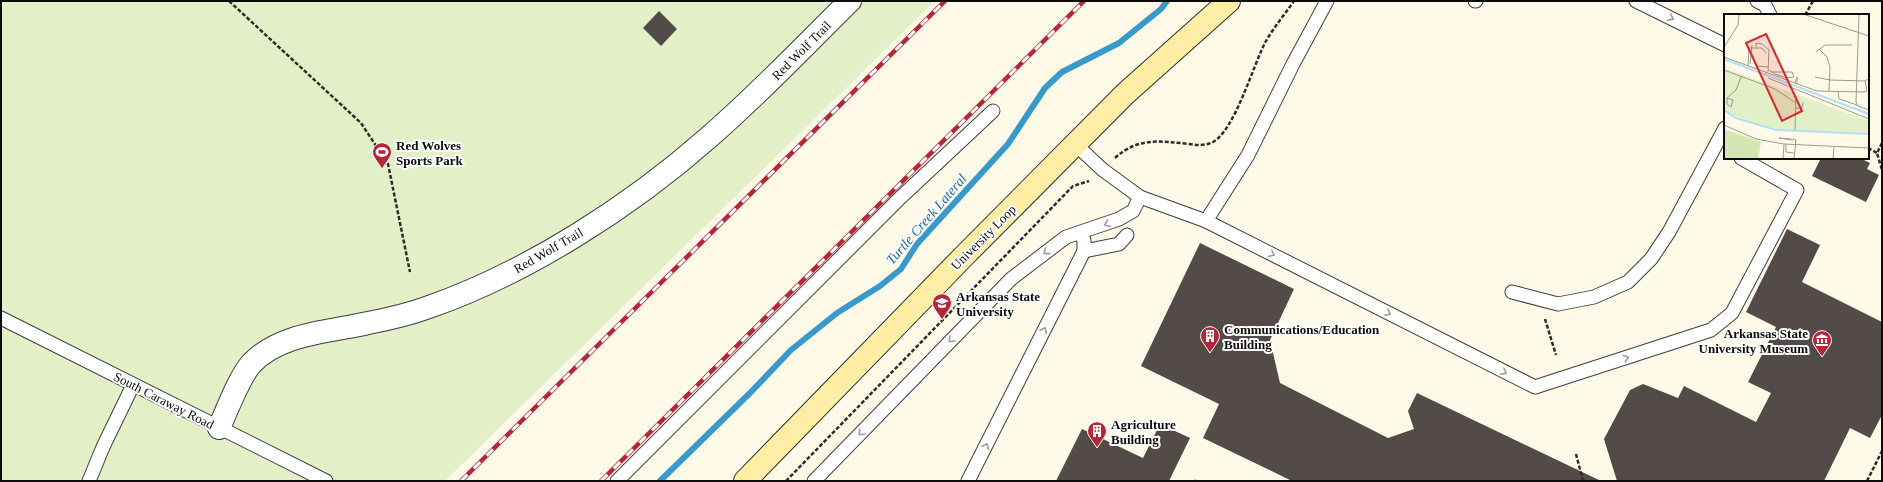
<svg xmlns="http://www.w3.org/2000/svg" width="1883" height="482" font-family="Georgia,serif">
<rect width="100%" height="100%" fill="#fff9e8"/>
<path fill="#e3efc6" d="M1,1H935L445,481H1Z"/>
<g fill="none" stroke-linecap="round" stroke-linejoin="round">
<path stroke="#379aca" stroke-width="6" d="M660,481L751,392L791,350L837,313L880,286L901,269L917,244L1008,144L1045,88L1062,72L1119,43L1161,9L1167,1"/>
</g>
<g fill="#534b47">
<path d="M659,11L677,29L661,46L643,28Z"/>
<path d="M1821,158H1860L1870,163L1867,169L1879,175L1866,202L1812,176Z"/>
<path d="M1787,229L1820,245L1802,282L1882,322V415L1870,438L1850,428L1824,481H1617L1604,439L1630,390L1643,384L1678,398L1684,386L1756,422L1771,393L1748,382L1776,327L1746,312Z"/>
<path d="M1200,243L1294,289L1270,340L1280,383L1388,438L1414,429L1408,411L1417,393L1601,481H1292L1203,438L1219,404L1141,366Z"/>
<path d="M1160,424L1190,438L1169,481H1056L1082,429L1143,458Z"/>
</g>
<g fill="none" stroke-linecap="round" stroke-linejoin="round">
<g stroke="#3e3e3e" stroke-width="15">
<g id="lane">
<path d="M1475,1H1476"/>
<path d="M1636,1L1725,45"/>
<path d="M1757,1L1765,5L1770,15"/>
<path d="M1076,145L1103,170L1140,197L1206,221L1535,387L1711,330L1732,313L1797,190L1741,158"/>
<path d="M1206,221L1248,155L1293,64L1327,1"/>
<path d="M1084,251L1119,244L1127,235"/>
<path d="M1512,292L1558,304L1594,297L1628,282L1651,259L1669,232L1725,128"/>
<path d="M1,318L326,481"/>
<path d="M89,481L103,447L133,385"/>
<path d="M617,481L900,198L993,111"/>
<path d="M814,481L1011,279L1066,237L1119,219L1133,211L1140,197"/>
<path d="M968,481L1084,251V240L1080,234"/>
</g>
</g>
<g stroke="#3e3e3e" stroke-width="24">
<path id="street" d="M219,428C227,410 239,378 251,364C280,333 330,332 368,323C389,319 410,314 429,307C527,273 631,206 708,138C758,95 803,47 850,1"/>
</g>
<g stroke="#2d2d2d" stroke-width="24">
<path id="secondary" d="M745,481L963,257L1125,94L1229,1"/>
</g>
<g stroke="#2d2d2d" stroke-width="2.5" stroke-dasharray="4 2" stroke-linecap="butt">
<path d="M229,1L361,123L388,164L410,272"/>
<path d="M1805,15L1813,1"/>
<path d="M1882,143L1877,153L1882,170"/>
<path d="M1868,148L1877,153"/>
<path d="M1115,158C1138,137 1160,141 1189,144C1197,145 1205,146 1213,142C1235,130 1253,65 1266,41C1274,27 1285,14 1294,1"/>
<path d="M1545,319L1556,355"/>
<path d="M1576,454L1583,481"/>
<path d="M786,481L1073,186L1089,181"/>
<path d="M1194,481H1196"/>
<path d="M1867,481L1882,451"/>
</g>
<use href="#lane" stroke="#fff" stroke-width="13"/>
<use href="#street" stroke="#fff" stroke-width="22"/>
<use href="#secondary" stroke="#feeda5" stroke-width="22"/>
<g stroke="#b72638" stroke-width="4.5">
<g id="rail">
<path d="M461,481L945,1"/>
<path d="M601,481L1084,1"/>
</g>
</g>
<use href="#rail" stroke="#fff" stroke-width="3" stroke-dasharray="9" stroke-linecap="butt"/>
</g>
<defs><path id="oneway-chevron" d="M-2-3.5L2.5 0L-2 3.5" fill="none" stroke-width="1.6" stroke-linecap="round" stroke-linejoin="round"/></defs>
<g stroke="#9d9d9d">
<use href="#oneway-chevron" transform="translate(1671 18) rotate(26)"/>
<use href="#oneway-chevron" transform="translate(1107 224) rotate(159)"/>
<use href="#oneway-chevron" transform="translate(1046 252) rotate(143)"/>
<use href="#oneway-chevron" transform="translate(1272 254) rotate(27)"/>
<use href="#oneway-chevron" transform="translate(1388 313) rotate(27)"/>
<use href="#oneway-chevron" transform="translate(1044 330) rotate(-63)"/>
<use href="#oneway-chevron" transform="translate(951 340) rotate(134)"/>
<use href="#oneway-chevron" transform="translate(1626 358) rotate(-18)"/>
<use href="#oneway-chevron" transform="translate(1504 372) rotate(27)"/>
<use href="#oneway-chevron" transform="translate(861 433) rotate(134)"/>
<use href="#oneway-chevron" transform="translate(986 446) rotate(-63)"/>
</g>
<defs>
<g id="stadium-pin" transform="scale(1)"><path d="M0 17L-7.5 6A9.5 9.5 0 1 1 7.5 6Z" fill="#b72638" stroke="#fff"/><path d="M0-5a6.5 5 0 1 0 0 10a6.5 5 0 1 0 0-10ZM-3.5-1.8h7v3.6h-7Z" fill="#fff"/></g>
<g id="university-pin" transform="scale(1)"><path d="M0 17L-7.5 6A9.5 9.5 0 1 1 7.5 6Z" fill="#b72638" stroke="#fff"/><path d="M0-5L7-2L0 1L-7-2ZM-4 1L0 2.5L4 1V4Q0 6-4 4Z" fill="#fff"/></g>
<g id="building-pin" transform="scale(1)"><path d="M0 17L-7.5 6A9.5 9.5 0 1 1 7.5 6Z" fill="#b72638" stroke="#fff"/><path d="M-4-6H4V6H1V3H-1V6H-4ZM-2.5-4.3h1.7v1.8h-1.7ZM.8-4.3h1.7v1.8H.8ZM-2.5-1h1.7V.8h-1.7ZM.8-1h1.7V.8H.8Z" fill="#fff"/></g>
<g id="museum-pin" transform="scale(1)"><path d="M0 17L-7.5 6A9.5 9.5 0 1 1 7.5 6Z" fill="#b72638" stroke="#fff"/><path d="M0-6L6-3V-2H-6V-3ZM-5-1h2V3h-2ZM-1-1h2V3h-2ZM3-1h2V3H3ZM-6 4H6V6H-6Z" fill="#fff"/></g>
</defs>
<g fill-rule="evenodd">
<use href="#stadium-pin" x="382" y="152"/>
<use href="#university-pin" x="942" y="303"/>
<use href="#building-pin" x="1210" y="336"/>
<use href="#museum-pin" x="1822" y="340"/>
<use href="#building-pin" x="1097" y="431"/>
</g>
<g text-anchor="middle" stroke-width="4" stroke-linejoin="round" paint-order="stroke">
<g font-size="13" fill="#0b0b0b" stroke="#fff">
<text transform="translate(801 50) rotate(-45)" y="5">Red Wolf Trail</text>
<text transform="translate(983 237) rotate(-45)" y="5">University Loop</text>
<text transform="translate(548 250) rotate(-30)" y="5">Red Wolf Trail</text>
<text transform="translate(164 400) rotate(27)" y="5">South Caraway Road</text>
</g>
<g font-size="13" font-weight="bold" fill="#0b0b0b" stroke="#fff" text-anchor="start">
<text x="396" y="150">Red Wolves<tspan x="396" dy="15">Sports Park</tspan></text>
<text x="956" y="301">Arkansas State<tspan x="956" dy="15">University</tspan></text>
<text x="1224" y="334">Communications/Education<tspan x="1224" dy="15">Building</tspan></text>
<text x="1808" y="338" text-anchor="end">Arkansas State<tspan x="1808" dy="15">University Museum</tspan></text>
<text x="1111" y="429">Agriculture<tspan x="1111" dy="15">Building</tspan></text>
</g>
<g font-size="14" font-style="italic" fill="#186a99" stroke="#fff">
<text transform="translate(926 219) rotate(-49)" y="5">Turtle Creek Lateral</text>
</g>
</g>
<g transform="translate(1724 14)">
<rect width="145" height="145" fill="#fff9e8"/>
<path d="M0,115L37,128L34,145H0Z" fill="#d2e7b4"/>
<path d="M0,54L145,107V119L58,116L31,110L10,101L0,95Z" fill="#e3efc6"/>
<path fill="none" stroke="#afe0f5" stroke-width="2" d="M0,45L145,100M0,96L12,104L52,116L145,120"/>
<path fill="none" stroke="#9d9a90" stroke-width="1" d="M79,0L145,22M135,0L132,88L134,92L145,96M0,33L14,11L15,0M32,33V29L38,30L45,36L44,58M96,36L103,43L106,53L105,77M92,38L101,31H128M0,43L93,77L140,78L143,77L141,67M30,46L33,52L44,53M26,50L28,31M24,52L25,34H38L42,39M0,56L51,75L72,89M45,56L51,60L63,64L70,63L68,58H47M91,63L106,66L140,67L145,65M44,64L145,105M71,69L73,63V70M114,77L115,85L133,91M3,84L9,86L7,93L3,90V84L12,76L17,63M72,94H78L79,88M0,111L32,125L60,130L145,134M71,116L72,82M55,124L69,126M55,124L67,125M69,125L72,126L70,145M62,131V138L70,139M59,145L60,130M109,145L110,133"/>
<path fill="#d62828" fill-opacity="0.15" stroke="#d62828" stroke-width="2" d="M42,20L78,97L58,107L22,29Z"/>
<rect width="145" height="145" fill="none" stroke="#0b0b0b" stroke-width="2"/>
</g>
<rect width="1883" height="482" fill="none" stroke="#0b0b0b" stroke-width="4"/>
</svg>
